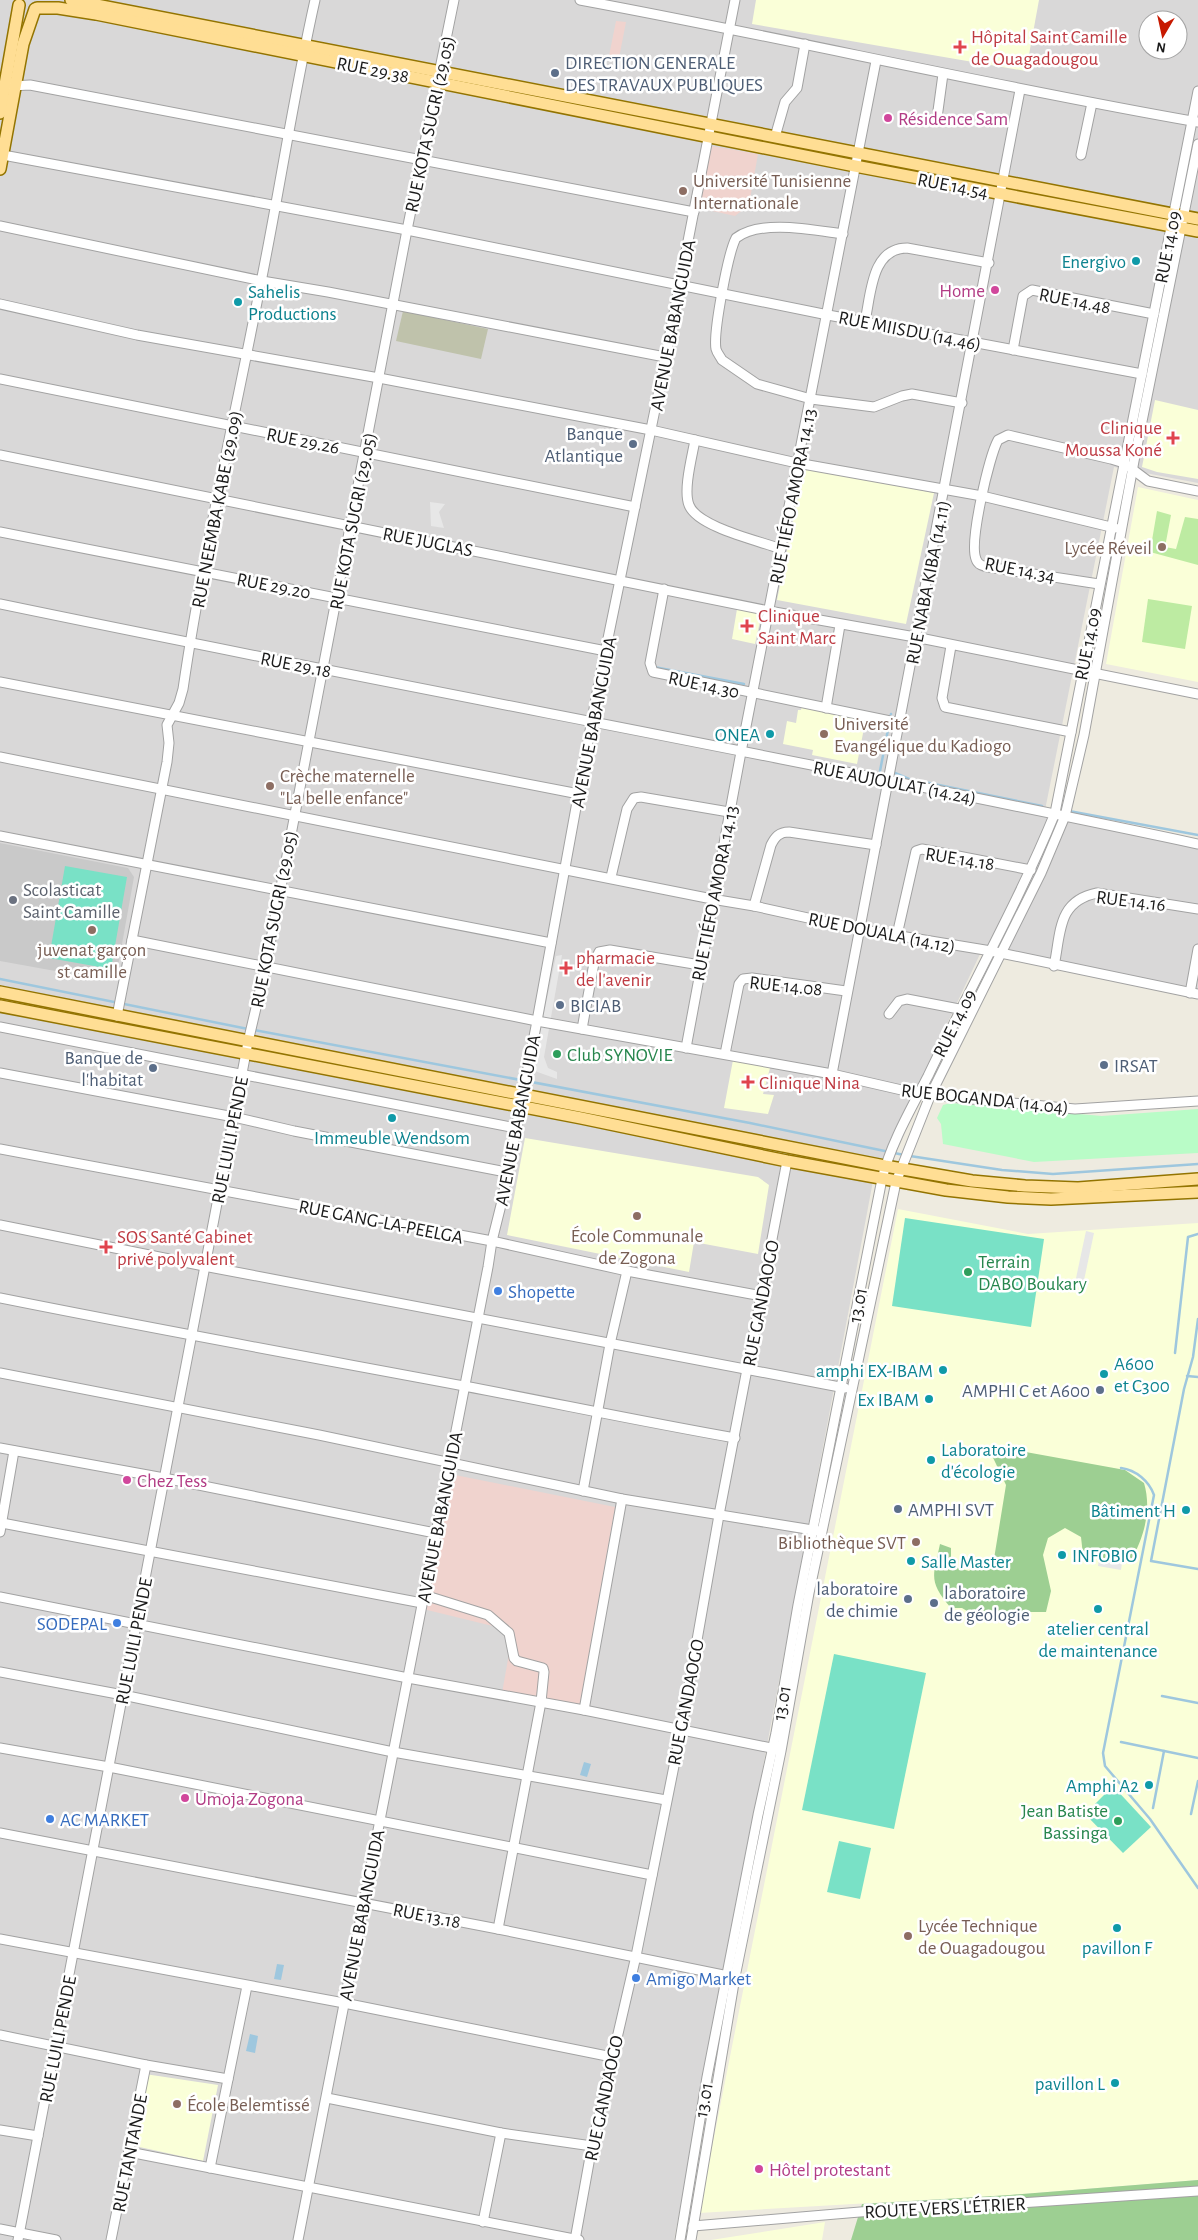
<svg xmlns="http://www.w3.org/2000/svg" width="1198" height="2240" font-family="'Alegreya Sans',sans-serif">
<rect width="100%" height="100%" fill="#eeebe0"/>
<path fill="#d9d8d8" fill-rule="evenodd" d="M0,0H1198V483L1114,467L1044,815L1198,846V990L980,954L873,1181L674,2240H0ZM1148,20H1178V50H1148Z"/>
<g fill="#f0d3ce">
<path d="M616,21L626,22L619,58L609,56Z"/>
<path d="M711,146L758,154L749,205L735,216L699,208Z"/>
<path d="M450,1474L615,1507L581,1706L502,1693L513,1631L423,1609Z"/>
</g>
<g fill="#faffd8">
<path d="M756,0H1039L1026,71L752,24Z"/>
<path d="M1155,400L1198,410V479L1157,472L1142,467Z"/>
<path d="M804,467L934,493L906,624L777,600Z"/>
<path d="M1138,487L1198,500V682L1106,664Z"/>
<path d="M737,609L762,612L755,644L732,639Z"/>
<path d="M802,705L866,718L857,764L812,755L813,750L783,744L787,721L796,723L798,710H801Z"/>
<path d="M733,1060L770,1068L763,1094L774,1095L768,1114L724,1108Z"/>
<path d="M525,1138L758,1177L769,1185L758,1254L694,1242L689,1272L507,1235Z"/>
<path d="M898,1209L1028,1234L1198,1223V2180L1010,2195L699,2213Z"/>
<path d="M145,2074L218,2085L203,2161L135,2146Z"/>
<path d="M825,2222L822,2240H711Z"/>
</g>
<path fill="#c9c9c9" d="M0,843L128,868L134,877L117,972H112L111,978L105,980L0,961Z"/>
<path fill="#bfc2ab" d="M403,311L488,329L481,359L396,341Z"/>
<g fill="#bdeba2">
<path d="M1157,511L1171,515L1165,547L1176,549L1185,517L1198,519V565L1150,552Z"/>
<path d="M1148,599L1192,606L1185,649L1142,642Z"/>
</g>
<g fill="#9dcf92">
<path d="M987,1445L1125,1470L1144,1483C1152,1510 1144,1538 1130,1562L1083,1555L1081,1537L1065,1528L1048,1538L1043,1555L1051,1591L1046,1612H1029L982,1620L962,1608H951C928,1581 933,1577 940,1544L951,1548V1561L958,1568L969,1571L974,1567L984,1570L993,1565L1006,1485Z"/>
<path d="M1198,2180V2240H851L862,2204L1010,2195Z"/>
</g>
<path fill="#b9fcc7" d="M951,1103L1102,1116L1198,1109V1153L1034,1162L943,1144L941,1124L937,1118L943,1105Z"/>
<g fill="#79e1c6">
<path d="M65,866L127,877L111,969L49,958Z"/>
<path d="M905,1218L1044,1239L1031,1327L892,1306Z"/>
<path d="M834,1654L926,1673L894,1829L802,1810Z"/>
<path d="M1113,1786L1151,1827L1123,1853L1085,1814Z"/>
<path d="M839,1841L871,1848L860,1899L827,1892Z"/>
</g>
<g fill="#e7e7e7">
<path d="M430,502L445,504L439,512L444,528L431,526Z"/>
<path d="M562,955L544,1057L548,1068L557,1072V1079L532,1070L556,956Z"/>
<path d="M1086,1231L1094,1233L1083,1285L1075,1283Z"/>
<path d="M1099,1559L1122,1563L1121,1570L1098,1566Z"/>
</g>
<g fill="#9ec7de">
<path d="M584,1762L591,1764L587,1777L580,1775Z"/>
<path d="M277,1964L284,1965L281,1980L274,1979Z"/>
<path d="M250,2034L258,2036L255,2053L246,2051Z"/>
</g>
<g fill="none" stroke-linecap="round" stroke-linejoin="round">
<g stroke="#9ec7de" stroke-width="2.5">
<path d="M654,667L744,684"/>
<path d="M880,771L891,714"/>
<path d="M895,773L909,779L1042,806"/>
<path d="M1069,811L1198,835"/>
<path d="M0,979L248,1029"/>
<path d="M254,1030L750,1123L904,1155"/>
<path d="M910,1156L1002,1170L1053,1174L1198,1164"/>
<path d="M1198,1319L1193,1357L1184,1389L1151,1561L1198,1569"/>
<path d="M1175,1353L1188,1237L1198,1234"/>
<path d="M1187,1376L1198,1377"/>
<path d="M1121,1468C1136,1470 1149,1481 1154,1495L1103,1753L1105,1766L1150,1819L1198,1888"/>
<path d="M1162,1696L1198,1703"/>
<path d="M1121,1742L1198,1758"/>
<path d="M1153,1808L1164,1751"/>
<path d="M1191,1814L1198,1781"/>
</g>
<g stroke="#a2a2a2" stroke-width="11">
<g id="minor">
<path d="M580,0C786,38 991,86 1198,122"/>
<path d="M11,86L30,85L694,212"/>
<path d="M937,118L943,74"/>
<path d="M775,137L785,102L797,88L805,44"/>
<path d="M3,155L407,230L828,315L1142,374"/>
<path d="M1081,155L1092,103"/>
<path d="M0,226L262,281L328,292L665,357"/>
<path d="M843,234C813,230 761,219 736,238C728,253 713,333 716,349C717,353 720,356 722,360L757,384L811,399L874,407L902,396L912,394L962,403"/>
<path d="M0,304L137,335L379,378L651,430L797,463L982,496L1115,528"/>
<path d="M865,321C871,295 871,248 907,248L989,263"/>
<path d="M1013,350L1023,296L1032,290L1154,314"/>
<path d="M0,379L635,507"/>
<path d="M695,440C692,457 683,490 689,505C697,527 760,541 781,549"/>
<path d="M0,455L769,611L915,637L1198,694"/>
<path d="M0,532L606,651"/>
<path d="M1099,584L988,567C983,566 978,565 976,559C969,542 989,457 998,440L1008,435L1111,459L1124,463L1148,481L1198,491"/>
<path d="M664,589L650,663L653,672L900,723"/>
<path d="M0,604C399,687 800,759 1198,844"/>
<path d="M951,646L942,698L945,707L1071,732"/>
<path d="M0,682L579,794"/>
<path d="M826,708L840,625"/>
<path d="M0,757L712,899L754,906L858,929L991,951L1198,994"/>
<path d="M0,836L551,943"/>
<path d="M611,877L627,809L634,798L641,797L729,812"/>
<path d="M754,906L771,845C775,837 779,832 789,832L876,845"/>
<path d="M897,935L916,851L922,849L1031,870"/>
<path d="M132,940L537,1021L832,1074L919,1094L1075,1109L1198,1101"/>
<path d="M1054,966C1061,933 1057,901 1097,893L1198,909"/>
<path d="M1190,993L1198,949"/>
<path d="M889,1014L899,1001L907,999L959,1009"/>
<path d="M117,1016L167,762L169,743L167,725L179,703L183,689C203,552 235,417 261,282C280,188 294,93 315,0"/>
<path d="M0,1027L516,1128"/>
<path d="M582,1029L594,963L599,952L610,950L700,965"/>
<path d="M686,1048L741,752L876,61"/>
<path d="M725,1054L739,984L743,979L752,978L846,991"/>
<path d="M0,1073L234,1117L294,1131L506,1172"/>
<path d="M832,1074L1020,90"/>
<path d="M0,1149L492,1241L627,1271L762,1296"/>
<path d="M0,1225L204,1266L845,1388"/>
<path d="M0,1298C154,1329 309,1357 464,1386C554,1403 644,1422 735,1438"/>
<path d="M0,1373L319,1435L622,1499L819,1531"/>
<path d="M0,1448L164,1478L435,1533"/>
<path d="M583,1491L610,1344L627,1271"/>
<path d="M2,1523L422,1603"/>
<path d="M0,1532L14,1451"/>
<path d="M424,1595L488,1615L509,1633L514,1658L517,1661L543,1668L544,1672L541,1702L498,1929"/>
<path d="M0,1597L408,1678L584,1710L776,1749"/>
<path d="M0,1672L123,1695L393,1752L666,1800"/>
<path d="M584,1710L622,1499"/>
<path d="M0,1748L109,1767L652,1875"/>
<path d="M0,1833L498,1929L733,1977"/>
<path d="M0,1939L344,2003L612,2057"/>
<path d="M0,2035L146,2065L228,2079"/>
<path d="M327,2098L501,2133L592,2146"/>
<path d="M0,2130L38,2136"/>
<path d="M129,2152L579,2240"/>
<path d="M210,2168L247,1986"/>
<path d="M483,2222L501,2133"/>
<path d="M693,2226L931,2206L1005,2204L1198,2191"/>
<path d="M0,2229L56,2240"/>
<path d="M18,2240L248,1042L266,965L407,230L454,0"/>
<path d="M111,2240L146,2065"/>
<path d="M298,2240L488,1267L492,1241L502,1201L537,1021L598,687L658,395L735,0"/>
<path d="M575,2240L592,2146L636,1956L681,1731L719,1515L787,1161"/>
<path d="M680,2240L707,2077L758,1815L776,1733L798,1605L882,1179C891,1143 911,1109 928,1076C970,988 1018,903 1055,813L1198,91"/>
<path d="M691,2240L735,1977L781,1751L809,1593L896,1182L930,1096L1041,873L1065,816L1084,735L1134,461L1198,144"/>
</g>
</g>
<g stroke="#937400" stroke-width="14">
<g id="major">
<path d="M71,0L1198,219"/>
<path d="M37,8H58L96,14L855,166L1198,231"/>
<path d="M0,113L19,5"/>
<path d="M0,169L23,44L35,9"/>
<path d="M0,992L885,1166L972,1181L1025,1186L1078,1188L1198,1179"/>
<path d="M0,1006L581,1118L787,1161L946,1190L1008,1197L1051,1199L1198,1192"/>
</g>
</g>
<use href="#minor" stroke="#fff" stroke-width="9"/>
<use href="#major" stroke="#ffde94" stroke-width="11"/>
</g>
<g fill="#e0444e" stroke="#fff" stroke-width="2">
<path d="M957.5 39.5h5v5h5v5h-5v5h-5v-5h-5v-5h5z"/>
<path d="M1170.5 430.5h5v5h5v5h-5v5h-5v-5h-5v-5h5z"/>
<path d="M744.5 618.5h5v5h5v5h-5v5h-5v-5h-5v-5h5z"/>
<path d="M563.5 960.5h5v5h5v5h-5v5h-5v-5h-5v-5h5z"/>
<path d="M745.5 1074.5h5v5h5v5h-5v5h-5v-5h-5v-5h5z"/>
<path d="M103.5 1239.5h5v5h5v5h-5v5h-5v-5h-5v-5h5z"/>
</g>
<g fill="#5c6f8a" stroke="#fff" stroke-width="2">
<circle cx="555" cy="73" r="5"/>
<circle cx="633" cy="444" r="5"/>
<circle cx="560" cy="1005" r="5"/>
<circle cx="1104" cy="1065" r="5"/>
<circle cx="153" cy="1068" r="5"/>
<circle cx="1100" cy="1390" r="5"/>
<circle cx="898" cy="1509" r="5"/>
<circle cx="908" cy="1599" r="5"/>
<circle cx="934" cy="1603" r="5"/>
</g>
<g fill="#d1479c" stroke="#fff" stroke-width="2">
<circle cx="888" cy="118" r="5"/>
<circle cx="995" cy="290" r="5"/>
<circle cx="127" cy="1480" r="5"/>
<circle cx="185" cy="1798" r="5"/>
<circle cx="759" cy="2169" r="5"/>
</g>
<g fill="#8d6e63" stroke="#fff" stroke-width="2">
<circle cx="683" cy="191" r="5"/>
<circle cx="1162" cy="547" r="5"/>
<circle cx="824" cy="734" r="5"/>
<circle cx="270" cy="786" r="5"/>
<circle cx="92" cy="930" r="5"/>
<circle cx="637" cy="1216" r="5"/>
<circle cx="916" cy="1542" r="5"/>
<circle cx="908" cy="1936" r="5"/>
<circle cx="177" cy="2104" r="5"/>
</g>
<g fill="#0f9aa8" stroke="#fff" stroke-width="2">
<circle cx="1136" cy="261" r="5"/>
<circle cx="238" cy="302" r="5"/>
<circle cx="770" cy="734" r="5"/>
<circle cx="392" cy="1118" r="5"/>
<circle cx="943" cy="1370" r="5"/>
<circle cx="1104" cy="1374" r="5"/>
<circle cx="929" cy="1399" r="5"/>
<circle cx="931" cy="1460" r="5"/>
<circle cx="1186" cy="1510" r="5"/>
<circle cx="1062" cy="1555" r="5"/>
<circle cx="911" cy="1561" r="5"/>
<circle cx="1098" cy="1609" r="5"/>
<circle cx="1149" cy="1785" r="5"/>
<circle cx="1117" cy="1928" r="5"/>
<circle cx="1115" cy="2083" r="5"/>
</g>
<circle fill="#6b7280" stroke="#fff" stroke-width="2" cx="13" cy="900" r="5"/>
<g fill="#2e9e5b" stroke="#fff" stroke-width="2">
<circle cx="557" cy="1054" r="5"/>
<circle cx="968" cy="1272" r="5"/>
<circle cx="1118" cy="1821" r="5"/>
</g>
<g fill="#3f7fe0" stroke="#fff" stroke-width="2">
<circle cx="498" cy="1291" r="5"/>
<circle cx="117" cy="1623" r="5"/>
<circle cx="50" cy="1819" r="5"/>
<circle cx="636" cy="1978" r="5"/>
</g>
<g text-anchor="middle" stroke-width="5" stroke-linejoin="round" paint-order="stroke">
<g font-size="19" fill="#be3a42" stroke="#fff" text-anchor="start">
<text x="971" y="43">Hôpital Saint Camille<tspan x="971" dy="22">de Ouagadougou</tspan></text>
<text x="1162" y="434" text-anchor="end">Clinique<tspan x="1162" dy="22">Moussa Koné</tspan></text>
<text x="758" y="622">Clinique<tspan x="758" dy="22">Saint Marc</tspan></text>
<text x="576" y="964">pharmacie<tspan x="576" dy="22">de l'avenir</tspan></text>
<text x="759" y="1089">Clinique Nina</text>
<text x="117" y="1243">SOS Santé Cabinet<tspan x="117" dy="22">privé polyvalent</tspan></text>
</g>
<g font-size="19" fill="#4e5e75" stroke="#fff" text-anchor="start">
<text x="565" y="69">DIRECTION GENERALE<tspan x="565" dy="22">DES TRAVAUX PUBLIQUES</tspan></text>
<text x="623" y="440" text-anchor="end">Banque<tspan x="623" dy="22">Atlantique</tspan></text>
<text x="570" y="1012">BICIAB</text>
<text x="143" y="1064" text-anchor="end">Banque de<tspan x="143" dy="22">l'habitat</tspan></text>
<text x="1114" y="1072">IRSAT</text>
<text x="1090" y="1397" text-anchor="end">AMPHI C et A600</text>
<text x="908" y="1516">AMPHI SVT</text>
<text x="898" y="1595" text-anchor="end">laboratoire<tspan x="898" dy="22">de chimie</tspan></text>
<text x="944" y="1599">laboratoire<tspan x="944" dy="22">de géologie</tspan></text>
</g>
<g font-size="19" fill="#1b1b1b" stroke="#fff">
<text transform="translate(373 69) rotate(11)" y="7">RUE 29.38</text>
<text transform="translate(429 124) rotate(-78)" y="7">RUE KOTA SUGRI (29.05)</text>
<text transform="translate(953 185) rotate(11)" y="7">RUE 14.54</text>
<text transform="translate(1167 247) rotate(-79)" y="7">RUE 14.09</text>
<text transform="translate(1075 300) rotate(11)" y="7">RUE 14.48</text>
<text transform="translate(672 325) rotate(-79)" y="7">AVENUE BABANGUIDA</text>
<text transform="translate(910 330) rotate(11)" y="7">RUE MIISDU (14.46)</text>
<text transform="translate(303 440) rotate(11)" y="7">RUE 29.26</text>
<text transform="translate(792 496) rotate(-79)" y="7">RUE TIÉFO AMORA 14.13</text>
<text transform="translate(216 509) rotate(-79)" y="7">RUE NEEMBA KABE (29.09)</text>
<text transform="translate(352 521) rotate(-79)" y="7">RUE KOTA SUGRI (29.05)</text>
<text transform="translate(428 541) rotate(11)" y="7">RUE JUGLAS</text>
<text transform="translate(1020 569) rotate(11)" y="7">RUE 14.34</text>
<text transform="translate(927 582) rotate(-79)" y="7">RUE NABA KIBA (14.11)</text>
<text transform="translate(274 585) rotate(11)" y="7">RUE 29.20</text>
<text transform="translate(1087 644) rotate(-79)" y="7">RUE 14.09</text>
<text transform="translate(296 664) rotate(11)" y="7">RUE 29.18</text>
<text transform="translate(704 684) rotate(12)" y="7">RUE 14.30</text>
<text transform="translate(593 722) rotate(-79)" y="7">AVENUE BABANGUIDA</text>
<text transform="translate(895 782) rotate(11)" y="7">RUE AUJOULAT (14.24)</text>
<text transform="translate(960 858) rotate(9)" y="7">RUE 14.18</text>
<text transform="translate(714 893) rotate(-79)" y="7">RUE TIÉFO AMORA 14.13</text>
<text transform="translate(1131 900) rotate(7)" y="7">RUE 14.16</text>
<text transform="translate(273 919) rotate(-79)" y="7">RUE KOTA SUGRI (29.05)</text>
<text transform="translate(882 932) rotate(11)" y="7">RUE DOUALA (14.12)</text>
<text transform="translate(786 985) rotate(6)" y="7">RUE 14.08</text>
<text transform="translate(954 1023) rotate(-63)" y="7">RUE 14.09</text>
<text transform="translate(985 1098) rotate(6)" y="7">RUE BOGANDA (14.04)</text>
<text transform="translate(517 1120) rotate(-79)" y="7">AVENUE BABANGUIDA</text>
<text transform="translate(229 1140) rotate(-79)" y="7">RUE LUILI PENDE</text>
<text transform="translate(381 1221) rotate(11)" y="7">RUE GANG-LA-PEELGA</text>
<text transform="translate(760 1303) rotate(-79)" y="7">RUE GANDAOGO</text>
<text transform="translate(857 1305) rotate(-79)" y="7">13.01</text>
<text transform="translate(439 1517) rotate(-79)" y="7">AVENUE BABANGUIDA</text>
<text transform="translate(133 1641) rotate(-79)" y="7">RUE LUILI PENDE</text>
<text transform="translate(685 1702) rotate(-79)" y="7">RUE GANDAOGO</text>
<text transform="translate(781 1703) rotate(-80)" y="7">13.01</text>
<text transform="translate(361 1915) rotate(-79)" y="7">AVENUE BABANGUIDA</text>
<text transform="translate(427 1915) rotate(11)" y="7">RUE 13.18</text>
<text transform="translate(57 2039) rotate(-79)" y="7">RUE LUILI PENDE</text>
<text transform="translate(603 2098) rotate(-78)" y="7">RUE GANDAOGO</text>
<text transform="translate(703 2100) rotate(-80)" y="7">13.01</text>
<text transform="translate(129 2153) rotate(-79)" y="7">RUE TANTANDE</text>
<text transform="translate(945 2207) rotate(-3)" y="7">ROUTE VERS L'ÉTRIER</text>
</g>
<g font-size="19" fill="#b23c85" stroke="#fff" text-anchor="start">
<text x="898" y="125">Résidence Sam</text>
<text x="985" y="297" text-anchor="end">Home</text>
<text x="137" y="1487">Chez Tess</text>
<text x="195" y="1805">Umoja Zogona</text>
<text x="769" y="2176">Hôtel protestant</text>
</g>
<g font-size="19" fill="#785e54" stroke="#fff" text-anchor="start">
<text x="693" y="187">Université Tunisienne<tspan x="693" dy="22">Internationale</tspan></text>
<text x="1152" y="554" text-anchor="end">Lycée Réveil</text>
<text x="834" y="730">Université<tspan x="834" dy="22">Evangélique du Kadiogo</tspan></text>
<text x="280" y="782">Crèche maternelle<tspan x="280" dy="22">"La belle enfance"</tspan></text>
<text x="92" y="956" text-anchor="middle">juvenat garçon<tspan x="92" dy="22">st camille</tspan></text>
<text x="637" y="1242" text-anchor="middle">École Communale<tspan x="637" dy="22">de Zogona</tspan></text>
<text x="906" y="1549" text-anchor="end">Bibliothèque SVT</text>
<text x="918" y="1932">Lycée Technique<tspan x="918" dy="22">de Ouagadougou</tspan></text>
<text x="187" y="2111">École Belemtissé</text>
</g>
<g font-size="19" fill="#0d838f" stroke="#fff" text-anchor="end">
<text x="1126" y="268">Energivo</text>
<text x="248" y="298" text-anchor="start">Sahelis<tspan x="248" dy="22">Productions</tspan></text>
<text x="760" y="741">ONEA</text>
<text x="392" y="1144" text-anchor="middle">Immeuble Wendsom</text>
<text x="1114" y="1370" text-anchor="start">A600<tspan x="1114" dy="22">et C300</tspan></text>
<text x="933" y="1377">amphi EX-IBAM</text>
<text x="919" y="1406">Ex IBAM</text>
<text x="941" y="1456" text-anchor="start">Laboratoire<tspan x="941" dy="22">d'écologie</tspan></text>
<text x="1176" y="1517">Bâtiment H</text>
<text x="1072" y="1562" text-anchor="start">INFOBIO</text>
<text x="921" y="1568" text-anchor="start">Salle Master</text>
<text x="1098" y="1635" text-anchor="middle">atelier central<tspan x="1098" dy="22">de maintenance</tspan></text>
<text x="1139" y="1792">Amphi A2</text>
<text x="1117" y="1954" text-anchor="middle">pavillon F</text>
<text x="1105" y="2090">pavillon L</text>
</g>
<g font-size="19" fill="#5b616d" stroke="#fff" text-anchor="start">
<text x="23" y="896">Scolasticat<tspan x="23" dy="22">Saint Camille</tspan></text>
</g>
<g font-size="19" fill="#27864d" stroke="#fff" text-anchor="start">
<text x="567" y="1061">Club SYNOVIE</text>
<text x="978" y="1268">Terrain<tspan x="978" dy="22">DABO Boukary</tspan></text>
<text x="1108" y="1817" text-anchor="end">Jean Batiste<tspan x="1108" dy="22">Bassinga</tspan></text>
</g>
<g font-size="19" fill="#366cbe" stroke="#fff" text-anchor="start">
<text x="508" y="1298">Shopette</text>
<text x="107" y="1630" text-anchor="end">SODEPAL</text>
<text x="60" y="1826">AC MARKET</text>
<text x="646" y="1985">Amigo Market</text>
</g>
</g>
<g transform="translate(1163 35) rotate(189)"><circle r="24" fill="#ffffff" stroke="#a4a4a4"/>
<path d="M0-4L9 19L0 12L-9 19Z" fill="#c71900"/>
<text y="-8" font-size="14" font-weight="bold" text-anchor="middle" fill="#1b1b1b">N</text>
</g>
</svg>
